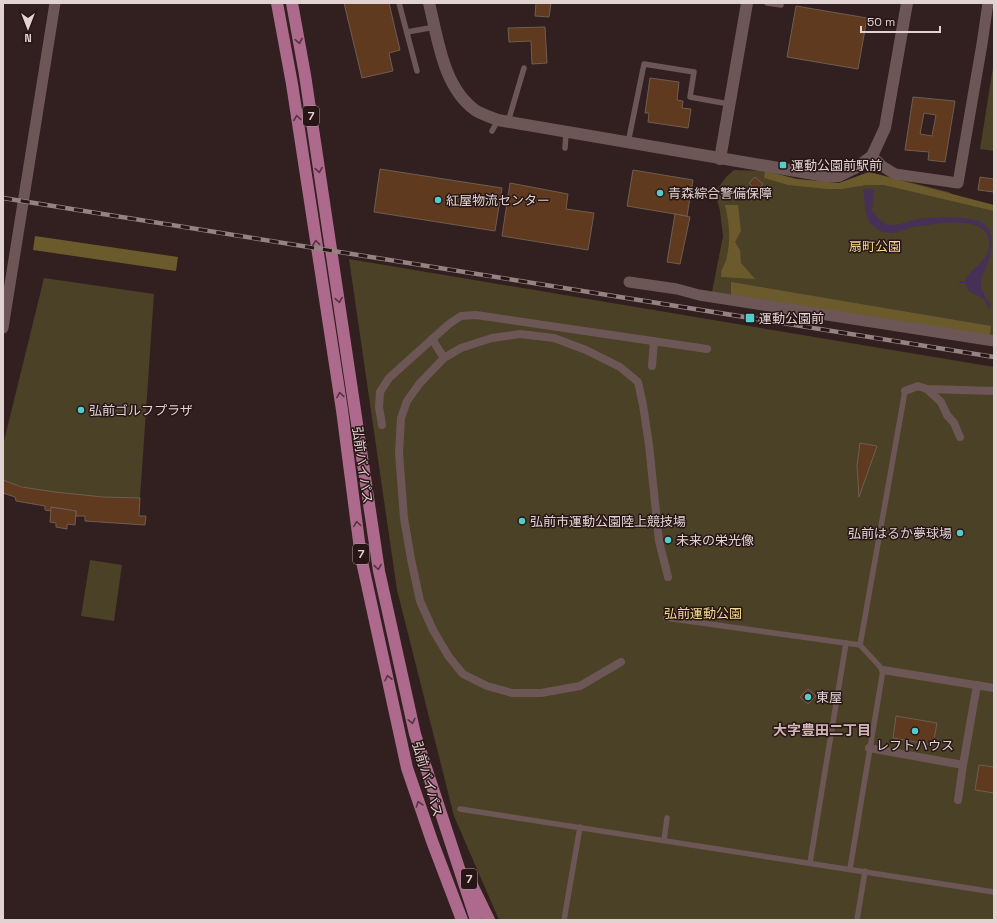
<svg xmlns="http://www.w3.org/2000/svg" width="997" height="923" font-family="'Space Grotesk','Noto Sans JP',sans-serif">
<rect width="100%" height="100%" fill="#321f1f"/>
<g fill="#4b4127">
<path d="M994,61V151L980,149Z"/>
<path d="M734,170L765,171L797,179L839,183L869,172L949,192L959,200L994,207V336L712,292L723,236L720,211L715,192L727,176Z"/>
<path d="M349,259L994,367V920H499L454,816L397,590Z"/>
<path d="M44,278L154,294L140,498C98,497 41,496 3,480V445Z"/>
<path d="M90,560L122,565L114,621L81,616Z"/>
</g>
<g fill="#6a5a2c">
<path d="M765,171L797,179L839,183L869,172L994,205V211L884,185H866L842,189H827L788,185L764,178Z"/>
<path d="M725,205H738L741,231L735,242L740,250L741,263L755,279L721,277C721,266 726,265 727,256C731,238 729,222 725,205Z"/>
<path d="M35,236L178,257L176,271L33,250Z"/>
<path d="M731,282L991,326L990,336L731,295Z"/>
</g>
<path fill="#473055" d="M863,189H874L872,211C877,217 882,224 891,225C900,225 909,221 918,219C932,217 974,215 984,224C997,235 992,254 986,267C984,273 980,277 981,284C981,291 988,300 991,306L988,308C987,305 985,300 983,299C975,292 970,297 965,283H959V281H965C970,268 987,263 989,247C993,216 946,222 928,225C922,226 915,226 910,228C903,230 899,233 892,233C884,233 876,230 871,224C864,216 865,199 863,189Z"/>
<g fill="#603a1f" stroke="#6f5d51" fill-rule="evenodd">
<path d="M344,3H389L400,50L389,53L393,71L362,78Z"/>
<path d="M536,3H551L549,17L535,16Z"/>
<path d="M796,6L867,18L858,69L787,57Z"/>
<path d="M545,27L547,63L532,64L531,41L509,42L508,28Z"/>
<path d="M650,78L679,82L677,100L683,101L682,108L691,109L688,128L648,122L649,113H645Z"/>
<path d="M913,97L955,101L945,162L928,160L929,152L905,150ZM924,113L936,115L932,136L920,134Z"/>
<path d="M380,169L502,188L495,231L374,212Z"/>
<path d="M633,170L693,180L687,216L627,206Z"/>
<path d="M755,177L763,184L756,191L749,183Z"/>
<path d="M980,177L994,179V192L978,190Z"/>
<path d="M510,183L568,194L566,209L594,213L588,250L502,236Z"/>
<path d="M675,214L690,217L680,264L667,262Z"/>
<path d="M860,443L877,446L859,497L857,465Z"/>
<path d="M3,480L22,487L55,492L103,497L140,498L139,516H146L145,525L85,521V516H76V511L51,507V511L45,510V506L16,501L15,497L3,493Z"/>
<path d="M51,507L76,511L75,525L67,524V529L56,527V523L50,522Z"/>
<path d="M808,689L816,696L808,704L800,697Z"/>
<path d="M896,716L937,723L933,745L893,738Z"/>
<path d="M979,765L994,767V793L975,790Z"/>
</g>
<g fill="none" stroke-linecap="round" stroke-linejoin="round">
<g stroke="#6d5756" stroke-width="5.5">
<path d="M399,3L417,71"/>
<path d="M767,3L781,5"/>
<path d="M407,32L435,27"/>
<path d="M508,122L524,68"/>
<path d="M492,131L498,120"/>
<path d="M628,143L644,64L694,72L690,97L729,104"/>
<path d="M565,148L566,133"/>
<path d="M666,618L860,645L905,391"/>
<path d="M460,809L994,892"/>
<path d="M664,840L667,818"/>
<path d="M810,863L846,643"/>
<path d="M850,869L883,670L860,645"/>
<path d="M564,920L580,827"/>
<path d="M857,920L865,871"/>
</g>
<g stroke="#6d5756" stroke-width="8">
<path d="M432,339L444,358"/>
<path d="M652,366L654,341"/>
<path d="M927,389L941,402L947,415L954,423L960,437"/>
<path d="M905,391L918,386L927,389L994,391"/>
<path d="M382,425L379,407L380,392L389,378L449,324L461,316L476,315L707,349"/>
<path d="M621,662L580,686L541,693H512L487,686L463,674L449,657L433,630L420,601L411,559L404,518L399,453L401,418L407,401L420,383L444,358L461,348L492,338L520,334L554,338L586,350L620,367L638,382L643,405L649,445L659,541L668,577"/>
<path d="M883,670L994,688"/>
<path d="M869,748L963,765L958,800"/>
<path d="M963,765L977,685"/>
</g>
<g stroke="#6d5756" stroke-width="11">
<path d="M872,156L882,166L895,174L958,183L982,44L988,3"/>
<path d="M629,282L677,289L699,295L994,341"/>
<path d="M3,328L55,3"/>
</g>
<g stroke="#6d5756" stroke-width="12">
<path d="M429,3C438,39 443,87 475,110C481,114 490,117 498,120L825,176H839L857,167L872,156L885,128L907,3"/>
<path d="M720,159L747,3"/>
</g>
<g stroke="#ad6a8c" stroke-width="12">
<path d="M277,3L292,84L342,410L361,557L407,768L432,841L462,920"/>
<path d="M292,3L305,75L379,571L415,734L476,920"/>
<path d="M469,879L489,920"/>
</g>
<g stroke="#938383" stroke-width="4.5">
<path id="rail" d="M3,198L994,357"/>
</g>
<use href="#rail" stroke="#281616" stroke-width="3" stroke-dasharray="9" stroke-linecap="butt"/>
</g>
<defs><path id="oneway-chevron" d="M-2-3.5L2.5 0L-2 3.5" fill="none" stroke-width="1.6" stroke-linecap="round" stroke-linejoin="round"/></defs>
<g stroke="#57333f">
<use href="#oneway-chevron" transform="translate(299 41) rotate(79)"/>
<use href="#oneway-chevron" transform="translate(297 118) rotate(-99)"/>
<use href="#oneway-chevron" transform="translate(319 170) rotate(81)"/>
<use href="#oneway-chevron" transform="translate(316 243) rotate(-98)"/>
<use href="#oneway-chevron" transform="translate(339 300) rotate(81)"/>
<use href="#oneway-chevron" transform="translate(340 395) rotate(-99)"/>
<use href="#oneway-chevron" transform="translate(357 524) rotate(-98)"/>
<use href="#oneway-chevron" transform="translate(378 567) rotate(81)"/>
<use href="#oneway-chevron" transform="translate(388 678) rotate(-103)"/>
<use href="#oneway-chevron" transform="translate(412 721) rotate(77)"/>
<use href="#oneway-chevron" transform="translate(419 804) rotate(-108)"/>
</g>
<g fill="#53cdcb" stroke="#281616" stroke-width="1.5">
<rect x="779" y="161" width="8" height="8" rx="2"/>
<circle cx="660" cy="193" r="4"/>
<circle cx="438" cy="200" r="4"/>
<rect x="745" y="313" width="10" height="10" rx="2"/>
<circle cx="81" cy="410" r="4"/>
<circle cx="522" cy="521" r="4"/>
<circle cx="960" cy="533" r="4"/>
<circle cx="668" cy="540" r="4"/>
<circle cx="808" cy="697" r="4"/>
<circle cx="915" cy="731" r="4"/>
</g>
<g text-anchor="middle" stroke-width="3" stroke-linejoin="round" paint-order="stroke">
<g fill="#281616" stroke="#a99a9a" stroke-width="1">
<rect x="303" y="106" width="16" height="20" rx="3"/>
<rect x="353" y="544" width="16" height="20" rx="3"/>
<rect x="461" y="869" width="16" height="20" rx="3"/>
</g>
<g font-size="12" font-weight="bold" fill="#e0d3d2">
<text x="311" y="120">7</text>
<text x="361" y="558">7</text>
<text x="469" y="883">7</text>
</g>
<g font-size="13" fill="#e0d3d2" stroke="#281616" text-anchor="start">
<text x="791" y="170">運動公園前駅前</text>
<text x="668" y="198">青森綜合警備保障</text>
<text x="446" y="205">紅屋物流センター</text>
<text x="759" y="323">運動公園前</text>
<text x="89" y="415">弘前ゴルフプラザ</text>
<text x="530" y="526">弘前市運動公園陸上競技場</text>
<text x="952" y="538" text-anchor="end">弘前はるか夢球場</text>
<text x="676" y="545">未来の栄光像</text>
<text x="816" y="702">東屋</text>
<text x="915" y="750" text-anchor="middle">レフトハウス</text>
</g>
<g font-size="13" fill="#f3d88e" stroke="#281616">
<text x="875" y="251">扇町公園</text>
<text x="703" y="618">弘前運動公園</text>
</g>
<g font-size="13" fill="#e0d3d2" stroke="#281616">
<text transform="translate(363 465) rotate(82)" y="5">弘前バイパス</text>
<text transform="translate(428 779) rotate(74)" y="5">弘前バイパス</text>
</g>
<g font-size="14" font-weight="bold" fill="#d0b7b6" stroke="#281616">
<text x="822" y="735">大字豊田二丁目</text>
</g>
</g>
<rect width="997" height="923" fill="none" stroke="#e0d3d2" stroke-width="8"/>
<g transform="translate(28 28) rotate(180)" stroke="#281616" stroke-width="3" paint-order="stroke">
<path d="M0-3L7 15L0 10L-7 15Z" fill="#e0d3d2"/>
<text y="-6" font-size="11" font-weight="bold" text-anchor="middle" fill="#e0d3d2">N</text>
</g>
<path d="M861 26v6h79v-6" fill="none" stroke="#e0d3d2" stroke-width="2"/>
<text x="867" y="26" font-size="12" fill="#e0d3d2" stroke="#281616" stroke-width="3" paint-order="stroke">50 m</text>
</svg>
